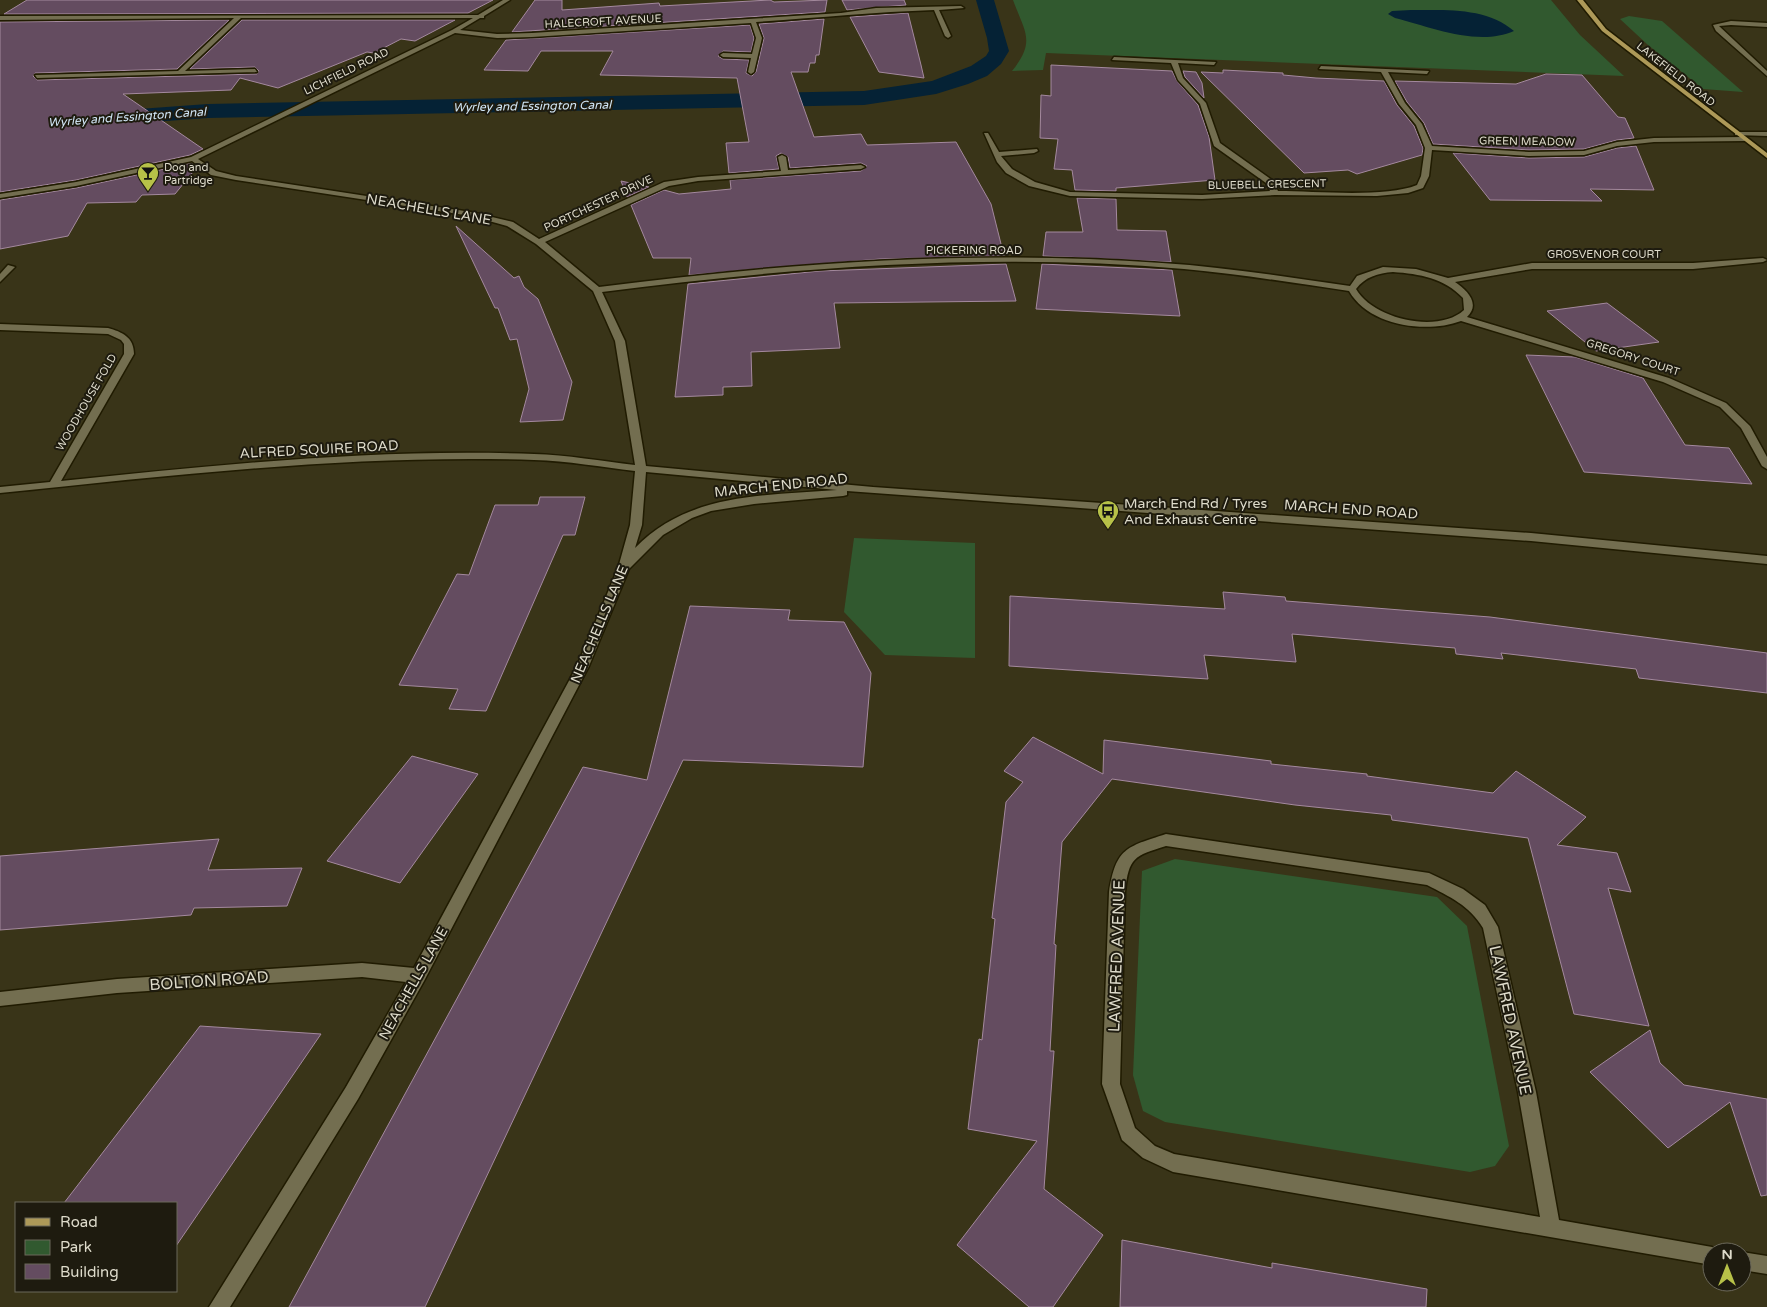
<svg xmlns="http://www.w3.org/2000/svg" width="1767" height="1307" font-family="'Varela Round',sans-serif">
<rect width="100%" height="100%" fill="#393418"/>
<g fill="#31592f">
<path d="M1013,0H1551L1580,35L1624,76L1046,53L1043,70L1012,71C1036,41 1025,33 1013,0Z"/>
<path d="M1629,16L1662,21L1743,92L1703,89L1648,45L1620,19Z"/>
<path d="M854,538L975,543V658L885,655L844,612Z"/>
<path d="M1175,859L1437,897L1467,926L1509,1146L1495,1166L1470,1172L1165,1122L1143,1111L1133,1075L1142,871Z"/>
</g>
<path fill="#052235" d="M1411,10C1445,10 1487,7 1514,31C1478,47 1431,27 1395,18L1388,14L1392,11Z"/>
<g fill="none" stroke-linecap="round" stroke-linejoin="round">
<path fill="#052235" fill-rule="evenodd" d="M976,0H994L1009,51L1001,64L987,76L968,84L936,94L864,105L208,118L0,133V119L208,104L864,91L932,81L971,66L986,56L989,51L987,38Z"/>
</g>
<g fill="#644c60" stroke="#a4899e">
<path d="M27,0H493L468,13L4,14Z"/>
<path d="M535,0H562V10L659,3L660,6L770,0L774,2L827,0L825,12L512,32Z"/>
<path d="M842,0H904L906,5L847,10Z"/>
<path d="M908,13L921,65L924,78L879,72L850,17Z"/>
<path d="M824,19L819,55H816L815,63H810L808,72H791L814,137L861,134L867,145L956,142L991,204L1004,256L880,259L689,275L691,258H653L631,205L664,190L679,194L731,189L730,180L861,171L867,166L861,163L790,168L788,157L781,153L776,156L779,169L729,173L726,143L749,142L737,78L600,75L613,51H541L528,71L484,70L506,40L750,25L754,38L751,52L723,51L718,56L723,59L749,60L746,73L752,76L756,72L764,38L759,24Z"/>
<path d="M229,20L177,69L35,73L33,76L37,80L257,74L259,71L255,67L190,69L242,20H455L415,41L401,39L374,53L367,52L278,88L240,78L231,90L123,94L203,149L190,155L76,180L0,192V22Z"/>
<path d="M1051,65L1172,71L1177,81L1198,105L1209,137L1215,180L1116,188V191L1075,190L1072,170L1054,169L1058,139L1040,138L1041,95L1051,96Z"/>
<path d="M1223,70L1283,73V75L1316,78L1384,81L1397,105L1414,126L1423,148L1422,155L1357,174L1348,170L1304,173L1201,72L1223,73Z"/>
<path d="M1183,71L1196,72L1202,83L1204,98L1185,77Z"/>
<path d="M1546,74L1582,75L1618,117L1625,118L1634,138L1617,140L1584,149L1529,150L1433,144L1424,123L1407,102L1395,81L1516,84Z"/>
<path d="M1636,146L1654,190L1590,189L1602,201L1490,200L1453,153L1529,158L1584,157L1617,148Z"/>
<path d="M192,163L197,167L175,194L142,195L136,202L87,203L68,236L0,249V200L76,188Z"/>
<path d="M621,181L649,187L627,197Z"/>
<path d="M1077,198L1116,199L1117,230L1166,231L1171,262L1043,256L1046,232H1083Z"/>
<path d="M456,226L514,278L519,276L524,287L538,299L572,382L563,420L520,422L529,389L517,339L510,340L498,308H495Z"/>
<path d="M1006,264L1016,301L834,303L840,348L751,352L752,386L723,387V395L675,397L688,284L820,271Z"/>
<path d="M1042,264L1172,270L1180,316L1036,309Z"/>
<path d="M1607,303L1659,342L1596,351L1547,311Z"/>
<path d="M1526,355L1575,357L1643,378L1685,445L1729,448L1752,484L1584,472Z"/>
<path d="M540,497H585L575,535H563L486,711L449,709L458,689L399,685L457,574L469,575L495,505H538Z"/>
<path d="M1223,592L1285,597L1286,601L1490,617L1767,653V693L1639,678L1636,669L1501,653L1503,659L1456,654L1455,648L1292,634L1296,662L1204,655L1208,679L1009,666L1010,596L1225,609Z"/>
<path d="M690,606L790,610L788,620L844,622L871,673L863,767L683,760L425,1307H289L583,767L647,780Z"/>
<path d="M1033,737L1103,774L1104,740L1271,761V764L1367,774V776L1493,793L1516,771L1586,817L1557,845L1617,853L1631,892L1608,888L1649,1026L1574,1014L1528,838L1392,820L1391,815L1295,805L1112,779L1062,842L1054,944L1056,945L1050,1051H1054L1044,1189L1103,1235L1053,1307H1029L957,1245L1037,1141L968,1129L979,1039L982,1040L995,919L992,918L1006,802L1023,782L1004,771Z"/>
<path d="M412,756L478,774L400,883L327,861Z"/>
<path d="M219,839L208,870L302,868L287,906L194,908L191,915L0,930V856Z"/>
<path d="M200,1026L321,1034L176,1246V1203H64Z"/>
<path d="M1650,1030L1660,1063L1684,1085L1767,1099V1195L1761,1196L1730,1102L1668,1148L1590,1072Z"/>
<path d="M1122,1240L1272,1268V1263L1427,1289L1426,1307H1120Z"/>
</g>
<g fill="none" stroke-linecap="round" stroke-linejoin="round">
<g stroke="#201b01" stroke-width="3">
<g id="minor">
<path d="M503,0H510L484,16V18H480L460,30L497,34L532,33L841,13L876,8L961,6L964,8L939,10L951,36L948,38L945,36L934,10C874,12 816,18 756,22L762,38L754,72L751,74L748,72L751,58L723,57L720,55L723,53L752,54L756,38L751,23L532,37L497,38L455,33L198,159L216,171L236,176L471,212L513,222L539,239L664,182L698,177L781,171L778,157L782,155L786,157L788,170L861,165L865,167L861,169L698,181L669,186L545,242L599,287C786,263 974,249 1162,263C1225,267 1287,277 1350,286L1357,276L1383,267L1416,269L1448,278L1532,263H1693L1763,258L1767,260L1763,262L1693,269H1532L1455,282C1467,290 1481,304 1467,317L1669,378L1726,403L1750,426L1767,457V469L1762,466L1741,428L1720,407L1663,382L1461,321C1426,334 1369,326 1349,291C1294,283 1239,274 1184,269C990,252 795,267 602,292L625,341L646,466L873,487L1531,533L1767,556V564L1531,541L847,491V495L843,496L754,504L711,511L692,518L663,535L629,569L589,666L424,981L358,1099L230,1307H209L346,1087L406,982L362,977L117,993L0,1006V992L117,979L362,963L414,968L577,666L618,568L630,525L635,471C602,467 567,461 534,460C355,454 177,475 0,493V487L50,482L124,354V344L121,340L108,334L0,330V324L108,328C122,332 134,337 134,354L61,481C218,465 376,448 534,454C567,455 602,461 635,465L615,341L593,291L536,244L507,226L471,216L236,180L211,175L192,161L76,186L0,198V194L76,182L191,157L452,30L473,18H241L185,71L255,69L257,72L37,78L35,75L178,71L234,18L0,20V16L478,15ZM1393,272C1420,274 1444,278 1463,298L1464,310C1438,334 1373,319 1356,289C1365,277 1378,273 1393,272ZM646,472L837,490C765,496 689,492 635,548L642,525Z"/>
<path d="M1731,21L1767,23V27L1731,25L1719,26L1767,71V76L1716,31L1713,25Z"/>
<path d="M1114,57L1216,62L1214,65L1178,63L1183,78L1206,103L1220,143L1272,180L1278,191C1315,191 1385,198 1417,185L1421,176L1425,148L1416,125L1399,104L1381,72L1319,69L1321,66L1429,71L1427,74L1388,72L1405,103L1422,124L1432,146L1529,152L1584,151L1617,142L1654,138L1744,137L1748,139L1744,141L1654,142L1617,146L1584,155L1529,156L1432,150L1429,176L1423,188L1408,193L1377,196L1275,195L1202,199L1070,196L1029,186L1006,173L997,162L984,133H988L999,152L1037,149L1038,151L1034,153L1001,156L1012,169L1035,182L1070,192L1202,195L1270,191L1266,183L1214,146L1200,104L1178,80L1171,63L1112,60Z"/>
<path d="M1737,132H1767V136L1735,135V133Z"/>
<path d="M8,265L15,267L0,282V274Z"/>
<path d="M1166,834L1429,873L1463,889L1485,905L1498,927L1536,1092L1559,1220L1712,1247L1720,1252H1712V1265L1173,1172L1143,1158L1122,1140L1102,1084L1109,892C1116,848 1126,847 1166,834ZM1166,846L1427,885C1450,897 1469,905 1483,928L1518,1092L1540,1217L1174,1154L1155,1146L1135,1128L1120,1084L1125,892C1129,857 1134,856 1166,846Z"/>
<path d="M1741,1252H1742L1767,1256V1274L1742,1270Z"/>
</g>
</g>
<g stroke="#201b01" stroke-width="3">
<path id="major" d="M1577,0H1583L1606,29L1767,153V158L1602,31Z"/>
</g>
<use href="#minor" fill="#736e50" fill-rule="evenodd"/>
<use href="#major" fill="#ad9958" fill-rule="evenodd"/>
</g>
<defs>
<g id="bar-pin" transform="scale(1.125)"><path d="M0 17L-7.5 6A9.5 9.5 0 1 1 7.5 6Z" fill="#b7c148" stroke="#1e1b0f"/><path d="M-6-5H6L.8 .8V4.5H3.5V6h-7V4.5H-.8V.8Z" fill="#111"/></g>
<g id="bus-pin" transform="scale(1.125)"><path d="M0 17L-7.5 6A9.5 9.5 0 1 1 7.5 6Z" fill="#b7c148" stroke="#1e1b0f"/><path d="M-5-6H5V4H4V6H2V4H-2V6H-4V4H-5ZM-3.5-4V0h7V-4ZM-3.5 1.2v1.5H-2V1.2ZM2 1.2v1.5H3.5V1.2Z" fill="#111"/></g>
</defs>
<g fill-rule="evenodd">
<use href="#bar-pin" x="148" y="173"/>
<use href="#bus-pin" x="1108" y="511"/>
</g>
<g text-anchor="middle" stroke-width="4" stroke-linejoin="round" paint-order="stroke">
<g font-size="11" fill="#dedbcb" stroke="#1e1b0f">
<text transform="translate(603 21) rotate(-3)" y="4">HALECROFT AVENUE</text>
<text transform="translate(346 71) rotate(-26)" y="4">LICHFIELD ROAD</text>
<text transform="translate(1676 74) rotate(38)" y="4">LAKEFIELD ROAD</text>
<text transform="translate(1527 141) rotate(1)" y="4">GREEN MEADOW</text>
<text transform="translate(1267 184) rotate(-1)" y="4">BLUEBELL CRESCENT</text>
<text transform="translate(598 203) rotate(-25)" y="4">PORTCHESTER DRIVE</text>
<text x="974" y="254">PICKERING ROAD</text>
<text x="1604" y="258">GROSVENOR COURT</text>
<text transform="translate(1633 357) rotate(18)" y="4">GREGORY COURT</text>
<text transform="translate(86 402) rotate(-60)" y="4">WOODHOUSE FOLD</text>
</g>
<g font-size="11" fill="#dedbcb" stroke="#1e1b0f" text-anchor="start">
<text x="164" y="171">Dog and<tspan x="164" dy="13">Partridge</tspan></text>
</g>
<g font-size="12" font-style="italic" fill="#d2e7f7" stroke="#1e1b0f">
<text transform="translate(532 106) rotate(-1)" y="4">Wyrley and Essington Canal</text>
<text transform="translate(127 117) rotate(-4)" y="4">Wyrley and Essington Canal</text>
</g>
<g font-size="14" fill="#dedbcb" stroke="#1e1b0f">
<text transform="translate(429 209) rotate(10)" y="5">NEACHELLS LANE</text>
<text transform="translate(319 449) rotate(-3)" y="5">ALFRED SQUIRE ROAD</text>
<text transform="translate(781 485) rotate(-6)" y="5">MARCH END ROAD</text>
<text transform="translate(1351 509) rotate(4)" y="5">MARCH END ROAD</text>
<text transform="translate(599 624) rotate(-67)" y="5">NEACHELLS LANE</text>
<text transform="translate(413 983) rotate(-61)" y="5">NEACHELLS LANE</text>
</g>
<g font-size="14" fill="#dedbcb" stroke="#1e1b0f" text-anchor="start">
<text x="1124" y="508">March End Rd / Tyres<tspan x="1124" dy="16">And Exhaust Centre</tspan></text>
</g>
<g font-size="16" fill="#dedbcb" stroke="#1e1b0f">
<text transform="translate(1116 956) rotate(-88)" y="6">LAWFRED AVENUE</text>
<text transform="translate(209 980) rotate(-4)" y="6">BOLTON ROAD</text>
<text transform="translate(1511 1020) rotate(78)" y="6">LAWFRED AVENUE</text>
</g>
</g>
<rect x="15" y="1202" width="162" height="90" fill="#1e1b0f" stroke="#6b685a"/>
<rect x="25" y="1218" width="25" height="8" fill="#ad9958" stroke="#6b685a"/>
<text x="60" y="1227" font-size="15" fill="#dedbcb">Road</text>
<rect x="25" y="1240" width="25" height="15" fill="#31592f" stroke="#6b685a"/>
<text x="60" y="1252" font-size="15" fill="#dedbcb">Park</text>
<rect x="25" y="1264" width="25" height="15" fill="#644c60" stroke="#6b685a"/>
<text x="60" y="1277" font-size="15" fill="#dedbcb">Building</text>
<g transform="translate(1727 1267)"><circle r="24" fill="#1e1b0f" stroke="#6b685a"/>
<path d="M0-4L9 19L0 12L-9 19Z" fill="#b7c148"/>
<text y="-8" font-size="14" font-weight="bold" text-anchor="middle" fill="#dedbcb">N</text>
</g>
</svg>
